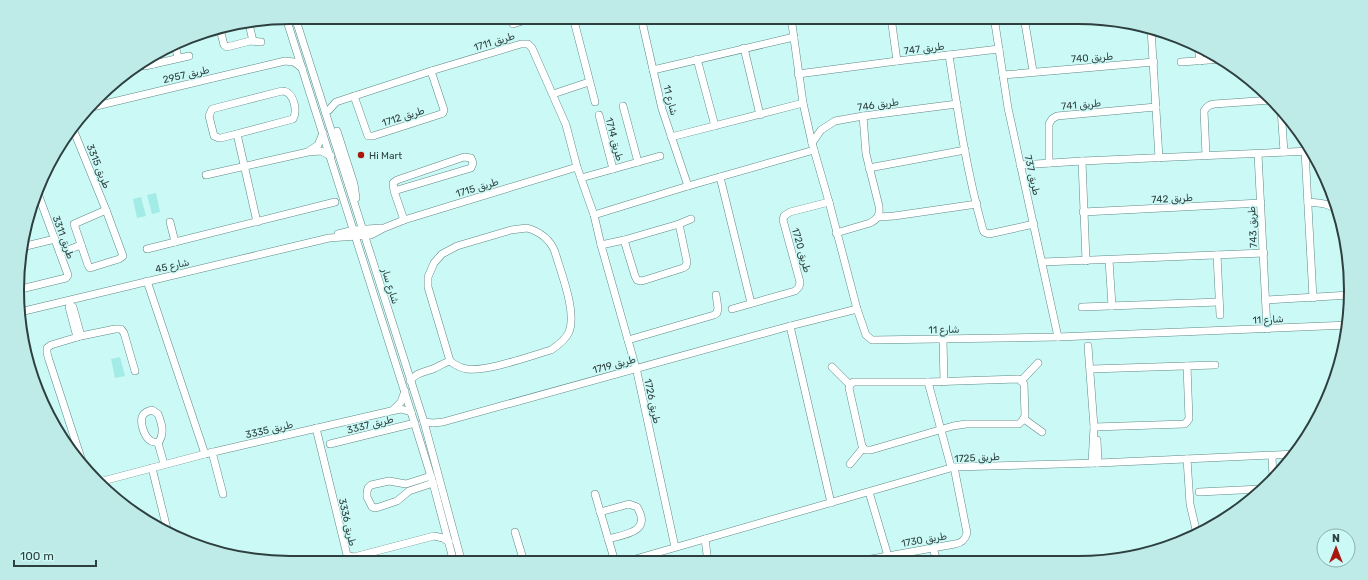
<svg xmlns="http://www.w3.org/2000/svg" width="1368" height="580" font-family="Rubik,'Noto Sans Arabic',sans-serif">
<rect width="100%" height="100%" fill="#cbf9f6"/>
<g fill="#a2ebe6">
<path d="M156,193L160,212L152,214L147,195Z"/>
<path d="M141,197L146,216L137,218L133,199Z"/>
<path d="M120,357L125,376L115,378L111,359Z"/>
</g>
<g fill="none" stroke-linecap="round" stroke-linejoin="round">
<g stroke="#5e8986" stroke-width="8">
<g id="minor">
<path d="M295,17L424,422L462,563"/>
<path d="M573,17L595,102"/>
<path d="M641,17L662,109L688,186"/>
<path d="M791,17L803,103L812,143L829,202L857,309L866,335L872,340L1058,337L1349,325"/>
<path d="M891,17L897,61L999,49"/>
<path d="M994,17L1008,108L1058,337"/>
<path d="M1024,17L1033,71"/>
<path d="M286,18L411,412L433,483L454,563"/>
<path d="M1025,20L1059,17"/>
<path d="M249,24L253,41"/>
<path d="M513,24L535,17"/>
<path d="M220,29L224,45L227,47L250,41L261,42"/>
<path d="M1151,29L1159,158"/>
<path d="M195,35L223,28"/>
<path d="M175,44L178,58"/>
<path d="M1198,46L1200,61"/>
<path d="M744,48L760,115"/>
<path d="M152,55L154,64"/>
<path d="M949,55C958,114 967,173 983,230L984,232L989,234L1034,224"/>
<path d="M697,59L715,126"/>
<path d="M1181,62L1223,59"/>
<path d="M145,66L189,56"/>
<path d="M653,70L794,37"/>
<path d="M798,74L897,61"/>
<path d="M1003,75L1154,62"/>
<path d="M282,91C294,91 298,112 293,119L221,138H219L214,136L209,116L212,109Z"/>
<path d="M553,94L589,82"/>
<path d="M354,96L368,136H373L441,114L443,113L444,110L431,71"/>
<path d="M623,106L638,162"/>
<path d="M92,107L285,61L294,62L302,68"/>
<path d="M1281,109L1284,152"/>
<path d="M329,110L336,102L431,71L521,44H528L532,48L566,125L577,167L594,215L601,245L637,372L675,547"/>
<path d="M599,115L613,169"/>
<path d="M73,129L106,210"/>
<path d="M337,131L354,184L356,198"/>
<path d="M237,134L257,222"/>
<path d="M671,137L803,103"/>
<path d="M812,143L821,130L835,121L863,116L957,104"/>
<path d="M309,151L318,145L323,133"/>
<path d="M1305,151L1313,298"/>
<path d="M1258,154L1267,329"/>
<path d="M1206,155L1204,111C1207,106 1209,105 1214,104L1272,100"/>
<path d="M1082,161L1086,261"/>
<path d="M1049,163V124L1052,119L1057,116L1156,107"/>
<path d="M1020,165L1082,161L1312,151"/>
<path d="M869,168L965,150"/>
<path d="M206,175L308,152L321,151L331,156"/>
<path d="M720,177L751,303"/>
<path d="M581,178L660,156"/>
<path d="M394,191L471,168L473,163L471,158L464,157L397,180L393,183L394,191L404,220"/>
<path d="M1308,202C1321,203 1331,203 1340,214"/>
<path d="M106,210L123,256L119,259L90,268L88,265L74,224Z"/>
<path d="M1083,212L1261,203"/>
<path d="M594,215L688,186L814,150"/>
<path d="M879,217L894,216L977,204"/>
<path d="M170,222L175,242"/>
<path d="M679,224L687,262L686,266L683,268L642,281L637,280L635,276L624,240Z"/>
<path d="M679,224L691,219"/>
<path d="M527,228C541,232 550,239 555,252C561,273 577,312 569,332C566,339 557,346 551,350C530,356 487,372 467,369C460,368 455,365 450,361L428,287V277L434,263L442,254L457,246L511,230Z"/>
<path d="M836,233L870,223C878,219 880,215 879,206L866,154L863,116"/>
<path d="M338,234L354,230L381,228"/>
<path d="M601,245L624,240"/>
<path d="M22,247L55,239"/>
<path d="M147,249L335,202"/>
<path d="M60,253L81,245"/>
<path d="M1217,255L1220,315"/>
<path d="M1109,260L1112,306"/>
<path d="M1043,262L1264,253"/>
<path d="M147,281L205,454"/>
<path d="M21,289L66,278L68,275L38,194"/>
<path d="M1266,300L1350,295"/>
<path d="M1082,307L1219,302"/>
<path d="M732,309L795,291L799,287L800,282L783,220L784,216L790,212L829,202"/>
<path d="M20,312L329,238L371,235L384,228L404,220L577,167"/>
<path d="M790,326L831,503"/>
<path d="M77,337L69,307L70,305L73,307L81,336"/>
<path d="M943,339L944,382"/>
<path d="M628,340L714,315L717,313L718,308L716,295"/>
<path d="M1088,346L1094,427L1092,463"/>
<path d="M832,367L850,385"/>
<path d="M1091,369L1215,365"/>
<path d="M1019,379L1024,384L1025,416L1022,421L1019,424H966L953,426L871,450H865L862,446L849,388L850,385L853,382H928Z"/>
<path d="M410,381C416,372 426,372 435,368C441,365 444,363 450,361"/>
<path d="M1021,381L1038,363"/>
<path d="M928,382L951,467"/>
<path d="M152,410L158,414C162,424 165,434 158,443C155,442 153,442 151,441C144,437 139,421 143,415C145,412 148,411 152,410Z"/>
<path d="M393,410L401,402L405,391"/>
<path d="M1024,419L1042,432"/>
<path d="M424,422L433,423L443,422L790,326L857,309"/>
<path d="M1094,427L1185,424L1189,419L1187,366"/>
<path d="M316,428L347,555L354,557L434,536L443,538L449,542"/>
<path d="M1097,440L1098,463"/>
<path d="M158,443L164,464"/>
<path d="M330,444L415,423"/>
<path d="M212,452L223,494"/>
<path d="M1272,456L1273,478"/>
<path d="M1187,459L1190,504L1197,534"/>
<path d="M82,461L49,360L47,353V348L51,345L81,336L115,329H121L124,333L135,371"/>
<path d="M850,464L863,448"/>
<path d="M152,468L168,533"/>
<path d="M431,476L406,484L389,481L371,485L368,488L367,492V497L372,507L376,508L397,501L409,491L433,483"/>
<path d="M99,482L205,454L391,411L401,409L411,412"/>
<path d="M869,492L888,556"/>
<path d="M1199,492L1261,489"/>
<path d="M595,494L615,562"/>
<path d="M600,512L629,504L637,507C652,532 626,534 608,539"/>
<path d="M515,532L524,562"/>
<path d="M705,539L708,562"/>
<path d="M933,548L937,561"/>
<path d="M368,554L371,563"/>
<path d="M860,561L955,544C962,543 965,540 967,533L954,467"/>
<path d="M625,562L954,467L1098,463L1296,454"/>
</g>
</g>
<use href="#minor" stroke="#fff" stroke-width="7"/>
</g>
<circle fill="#a9180d" stroke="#cbf9f6" stroke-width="1.5" cx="361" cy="155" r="4"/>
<g text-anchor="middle" stroke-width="3" stroke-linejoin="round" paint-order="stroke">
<g font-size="10" fill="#2d3f3e" stroke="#cbf9f6">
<text transform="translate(494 41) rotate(-17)" y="4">طريق 1711</text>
<text transform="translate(924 48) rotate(-7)" y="4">طريق 747</text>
<text transform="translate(1092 57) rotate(-4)" y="4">طريق 740</text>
<text transform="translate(186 74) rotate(-13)" y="4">طريق 2957</text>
<text transform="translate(671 100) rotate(75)" y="4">شارع 11</text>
<text transform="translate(878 104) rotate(-8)" y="4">طريق 746</text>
<text transform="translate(1081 104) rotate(-5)" y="4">طريق 741</text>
<text transform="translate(403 116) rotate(-18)" y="4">طريق 1712</text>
<text transform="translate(615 139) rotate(75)" y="4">طريق 1714</text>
<text transform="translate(99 166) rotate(68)" y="4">طريق 3315</text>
<text transform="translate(1033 175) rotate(77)" y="4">طريق 737</text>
<text transform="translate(477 187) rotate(-17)" y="4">طريق 1715</text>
<text transform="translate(1172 198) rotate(-3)" y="4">طريق 742</text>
<text transform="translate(1252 227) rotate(-93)" y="4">طريق 743</text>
<text transform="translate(64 237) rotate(70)" y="4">طريق 3311</text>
<text transform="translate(802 250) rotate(74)" y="4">طريق 1720</text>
<text transform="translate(172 265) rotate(-13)" y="4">شارع 45</text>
<text transform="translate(391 286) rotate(73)" y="4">شارع سار</text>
<text transform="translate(1268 319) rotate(-3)" y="4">شارع 11</text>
<text transform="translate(944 329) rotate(-1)" y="4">شارع 11</text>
<text transform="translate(614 364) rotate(-15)" y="4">طريق 1719</text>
<text transform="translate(653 401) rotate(78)" y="4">طريق 1726</text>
<text transform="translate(370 424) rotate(-14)" y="4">طريق 3337</text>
<text transform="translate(269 429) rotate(-13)" y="4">طريق 3335</text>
<text transform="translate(977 457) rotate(-3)" y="4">طريق 1725</text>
<text transform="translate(348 522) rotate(77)" y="4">طريق 3336</text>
<text transform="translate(924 539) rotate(-10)" y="4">طريق 1730</text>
</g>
<g font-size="10" fill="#2d3f3e" stroke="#cbf9f6" text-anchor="start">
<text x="369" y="159">Hi Mart</text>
</g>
</g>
<path d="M0 0H1368V580H0ZM290 24H1078A266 266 0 0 1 1344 290V290A266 266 0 0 1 1078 556H290A266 266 0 0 1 24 290V290A266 266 0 0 1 290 24Z" fill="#beeae7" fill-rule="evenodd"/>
<path fill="none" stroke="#2d3f3e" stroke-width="2" d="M290 24H1078A266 266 0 0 1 1344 290V290A266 266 0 0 1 1078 556H290A266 266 0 0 1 24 290V290A266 266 0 0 1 290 24Z"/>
<g transform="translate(1336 548)"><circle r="19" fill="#cbf9f6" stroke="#8cafac"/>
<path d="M0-3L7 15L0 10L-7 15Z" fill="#a9180d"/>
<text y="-6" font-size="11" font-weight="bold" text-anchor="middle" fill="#2d3f3e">N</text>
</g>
<path d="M14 560v6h82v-6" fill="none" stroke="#2d3f3e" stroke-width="2"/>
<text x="20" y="560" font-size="12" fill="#2d3f3e" stroke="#cbf9f6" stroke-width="3" paint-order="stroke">100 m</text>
</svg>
